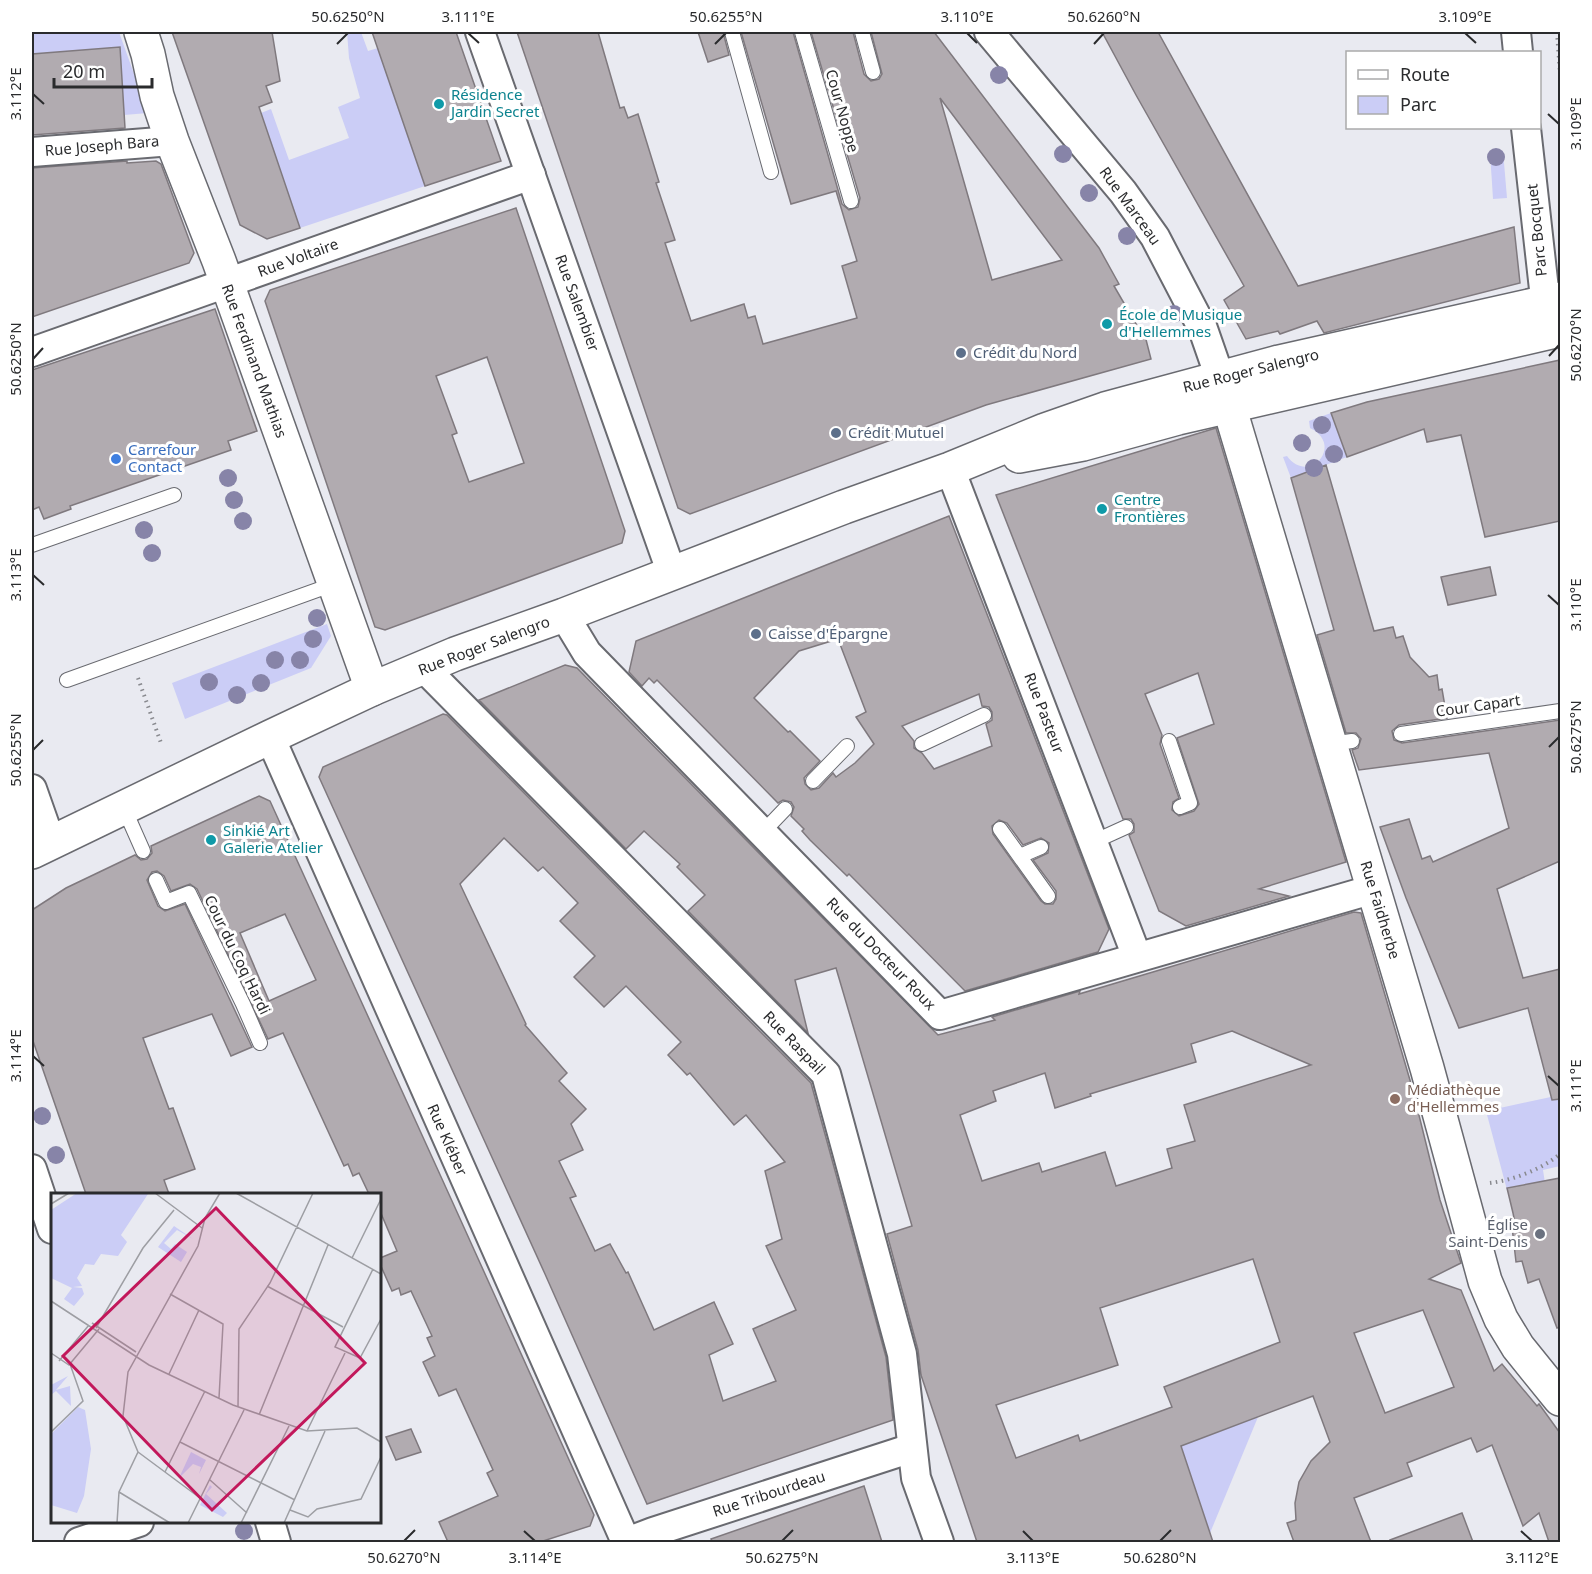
<svg xmlns="http://www.w3.org/2000/svg" width="1592" height="1574" font-family="'Noto Sans',sans-serif">
<rect width="100%" height="100%" fill="#e9eaf1"/>
<g fill="#cbcdf6">
<path d="M32,32H119L148,113L124,115L120,47L32,54Z"/>
<path d="M347,32H361L368,51L378,48L425,186L300,228L261,113L271,109L289,160L349,138L338,107L360,98L349,58Z"/>
<path d="M1503,151L1507,198L1493,199L1490,152Z"/>
<path d="M1331,413L1347,457L1291,478L1283,457L1287,456C1309,486 1345,445 1310,428L1309,421Z"/>
<path d="M327,624L331,636L311,668L185,719L172,683Z"/>
<path d="M1560,1095V1166L1543,1170L1545,1183L1525,1187L1524,1184L1521,1185V1188L1516,1189L1514,1186L1507,1190L1486,1111Z"/>
<path d="M1258,1417L1210,1533L1181,1446Z"/>
</g>
<g fill="#b1abb0" stroke="#7f797e" stroke-width="1.5" fill-rule="evenodd">
<path d="M172,32H272L280,81L266,86L272,102L259,107L300,228L267,239L240,225Z"/>
<path d="M372,32H456L501,161L425,186Z"/>
<path d="M517,32H598L620,108L624,107L628,118L638,114L659,182L656,183L675,240L665,243L691,321L744,304L748,318L755,316L763,344L857,318L842,266L857,261L836,191L791,204L741,32H793L842,204L849,210L858,207L860,198L811,32H853L864,74L871,81L879,79L882,74L871,32H934L1099,248L1119,284L1114,286L1139,329L1143,328L1151,359L986,405L690,514L678,508ZM940,98L1062,260L992,280Z"/>
<path d="M698,32H723L729,55L708,62Z"/>
<path d="M1102,32H1158L1298,286L1514,227L1520,283L1324,333L1317,321L1280,334L1278,331L1246,339L1224,300L1244,286L1136,95Z"/>
<path d="M120,47L125,128L32,135V54Z"/>
<path d="M127,161V163L156,161L161,164L194,253L189,263L32,317V168Z"/>
<path d="M516,208L625,531L622,543L385,630L375,627L265,301L270,290ZM487,357L524,463L469,482L452,435L457,433L436,376Z"/>
<path d="M215,309L257,431L228,441L231,450L70,506L71,509L44,519L39,507L32,510V370Z"/>
<path d="M1560,360V521L1485,537L1461,435L1427,442L1424,429L1347,457L1331,413L1367,402Z"/>
<path d="M1216,428L1346,862L1259,889L1289,896L1186,926L1159,911L1129,835L1134,832V824L1131,819H1123L996,495ZM1198,673L1214,724L1177,738L1199,804L1194,811L1179,816L1172,810L1173,802L1179,798L1160,744L1162,735L1145,694Z"/>
<path d="M1326,465L1374,631L1393,627L1396,638L1403,636L1410,657L1429,677L1437,675L1439,690L1442,689L1447,718L1399,725L1392,731L1394,740L1402,743L1560,720V861L1497,889L1523,978L1560,969V1099L1552,1100L1528,1008L1459,1028L1406,898L1380,827L1409,819L1422,859L1430,856L1433,862L1509,828L1489,753L1359,770L1352,750L1358,748L1361,739L1356,733H1346L1317,635L1334,630L1291,478Z"/>
<path d="M949,516L1109,929L1098,952L965,991L849,874L847,876L810,840L802,831L804,829L791,816L794,807L791,802L783,800L778,803L657,680L654,683L649,678L642,686L629,672L636,641ZM838,639L866,712L856,717L874,744L855,763L836,777L833,773L819,788L811,790L805,784L804,778L820,761L790,731L788,732L754,698L799,651ZM979,694L982,706L989,707L992,712V720L986,724L992,746L934,769L922,753L914,748V741L902,726ZM999,820L1007,823L1023,845L1041,838L1049,843L1048,853L1033,860L1056,891V899L1053,904H1045L1041,901L993,834L992,826Z"/>
<path d="M1490,567L1496,595L1448,605L1441,577Z"/>
<path d="M565,665L577,668L938,1035L995,1020L992,1017L1080,991L1079,994L1354,912L1361,913L1412,1087L1440,1200L1461,1263L1429,1279L1461,1290L1494,1371L1502,1364L1537,1406L1539,1404L1560,1433V1542H1549L1539,1513L1523,1526L1492,1445L1477,1452L1471,1438L1407,1463L1412,1476L1354,1498L1371,1542H1294L1287,1523L1296,1520L1295,1503L1299,1482L1311,1461L1330,1442L1313,1396L1181,1446L1213,1542H977L921,1375L918,1350L887,1234L912,1226L836,968L795,980L808,1033L688,911L705,895L677,867L680,864L644,831L626,849L479,700ZM1232,1031L1311,1065L1184,1105L1195,1141L1167,1149L1172,1168L1116,1186L1105,1152L1042,1172L1039,1163L982,1181L960,1115L996,1101L993,1091L1045,1073L1055,1108L1091,1096L1090,1094L1196,1062L1191,1044ZM1253,1259L1280,1342L1164,1387L1172,1407L1080,1441L1078,1435L1016,1458L996,1405L1118,1365L1100,1308ZM1423,1310L1454,1387L1385,1413L1354,1333Z"/>
<path d="M443,714L447,715L811,1083L886,1357L893,1420L647,1504L545,1274L319,777L323,767ZM504,838L538,871L543,867L578,903L560,921L595,956L574,977L604,1007L626,986L681,1042L668,1055L687,1075L690,1073L734,1125L746,1115L785,1162L765,1171L782,1239L766,1246L796,1310L753,1329L776,1381L723,1401L709,1355L733,1344L714,1302L654,1330L628,1272L626,1273L610,1244L595,1251L570,1198L576,1196L559,1161L583,1150L571,1124L586,1109L559,1081L567,1073L525,1025L526,1024L460,884Z"/>
<path d="M259,796L270,801L452,1201L594,1515L590,1526L540,1542H448L439,1522L498,1496L487,1473L493,1470L456,1389L439,1396L423,1362L435,1356L427,1338L432,1336L411,1291L401,1295L399,1288L392,1291L380,1264V1258L397,1251L380,1211V1194H369L359,1173L353,1176L348,1164L344,1166L283,1033L268,1039L197,889L190,884L171,891L164,876L157,871L152,872L147,880L158,906L165,911L185,904L252,1047L231,1056L212,1014L143,1038L169,1109L173,1108L195,1169L164,1180L169,1194H86L32,1038V910L66,888L135,855L141,860L147,859L152,853L151,846ZM285,914L316,980L269,1001L240,933Z"/>
<path d="M1560,1178V1327L1557,1328L1539,1279L1528,1283L1522,1261L1516,1262L1511,1218H1514L1513,1213L1507,1188Z"/>
<path d="M411,1429L421,1452L396,1460L386,1437Z"/>
<path d="M864,1486L882,1542H712L711,1539Z"/>
<path d="M1462,1513L1473,1542H1391L1390,1540Z"/>
</g>
<g fill="none" stroke-linecap="round" stroke-linejoin="round">
<g stroke="#696a70" stroke-width="16">
<g id="service">
<path d="M732,32L771,172"/>
<path d="M802,32L851,201"/>
<path d="M862,32L873,72"/>
<path d="M32,545L174,495"/>
<path d="M67,680L334,584"/>
<path d="M1401,734L1560,711"/>
<path d="M1169,741L1190,803L1180,807"/>
<path d="M922,744L984,715"/>
<path d="M1330,744L1352,741"/>
<path d="M813,781L847,746"/>
<path d="M124,808L143,851"/>
<path d="M1000,829L1048,896"/>
<path d="M762,833L785,809"/>
<path d="M1093,842L1126,827"/>
<path d="M1020,856L1041,847"/>
<path d="M156,880L166,902L189,893L243,1004L260,1043"/>
</g>
</g>
<g stroke="#696a70" stroke-width="32">
<g id="minor">
<path d="M480,32L672,574"/>
<path d="M989,32L1123,192L1155,237L1203,329L1227,398"/>
<path d="M1516,32L1518,52"/>
<path d="M1526,128L1548,325"/>
<path d="M32,152L172,141"/>
<path d="M32,352L531,175"/>
<path d="M950,469L1137,957"/>
<path d="M564,615L587,653L940,1015L1374,889"/>
<path d="M424,668L826,1074L902,1354L916,1478L939,1542"/>
<path d="M270,737L626,1542"/>
<path d="M32,789L51,843"/>
<path d="M32,1169L52,1229"/>
<path d="M270,1522L276,1542"/>
<path d="M79,1542L139,1522"/>
<path d="M627,1542L653,1532L912,1448"/>
</g>
</g>
<g stroke="#696a70" stroke-width="36">
<g id="tertiary">
<path d="M141,32L148,54L157,96L172,141L219,261L372,689"/>
<path d="M1229,406L1427,1068L1485,1281L1501,1319L1518,1347L1560,1399"/>
</g>
</g>
<g stroke="#696a70" stroke-width="36">
<g id="secondary">
<path d="M1019,456L1083,444L1178,418L1560,330"/>
<path d="M32,852L270,737L372,689L455,654L564,615L844,507L950,469L1045,430L1105,409L1279,362L1560,299"/>
</g>
</g>
<g stroke="#88898e" stroke-width="4" stroke-dasharray="1.5 4.5" stroke-linecap="butt">
<path d="M1557,32L1560,73"/>
<path d="M138,678L161,743"/>
<path d="M1490,1183C1514,1180 1542,1169 1560,1154"/>
</g>
<use href="#service" stroke="#fff" stroke-width="14"/>
<use href="#minor" stroke="#fff" stroke-width="28"/>
<use href="#tertiary" stroke="#fff" stroke-width="33"/>
<use href="#secondary" stroke="#fff" stroke-width="33"/>
</g>
<g fill="#8784a8">
<circle cx="999" cy="75" r="9"/>
<circle cx="1063" cy="154" r="9"/>
<circle cx="1496" cy="157" r="9"/>
<circle cx="1089" cy="193" r="9"/>
<circle cx="1127" cy="236" r="9"/>
<circle cx="1174" cy="314" r="9"/>
<circle cx="1322" cy="425" r="9"/>
<circle cx="1302" cy="443" r="9"/>
<circle cx="1334" cy="454" r="9"/>
<circle cx="1314" cy="468" r="9"/>
<circle cx="228" cy="478" r="9"/>
<circle cx="234" cy="500" r="9"/>
<circle cx="243" cy="521" r="9"/>
<circle cx="144" cy="530" r="9"/>
<circle cx="152" cy="553" r="9"/>
<circle cx="317" cy="618" r="9"/>
<circle cx="313" cy="639" r="9"/>
<circle cx="275" cy="660" r="9"/>
<circle cx="300" cy="660" r="9"/>
<circle cx="209" cy="682" r="9"/>
<circle cx="261" cy="683" r="9"/>
<circle cx="237" cy="695" r="9"/>
<circle cx="42" cy="1116" r="9"/>
<circle cx="56" cy="1155" r="9"/>
<circle cx="244" cy="1531" r="9"/>
</g>
<path fill="none" stroke="#2a2b2d" stroke-width="2" d="M468,33L479,43M967,33L977,43M1465,33L1476,43M337,44L348,33M715,44L726,33M1094,44L1104,33M33,94L44,104M1548,114L1559,124M1549,356L1559,345M33,359L43,348M33,575L44,585M1548,595L1559,605M1549,747L1559,737M33,750L43,740M33,1056L44,1066M1548,1076L1559,1086M524,1531L535,1541M1023,1531L1033,1541M1521,1531L1532,1541M404,1541L415,1530M782,1541L793,1530M1160,1541L1171,1530"/>
<g fill="#0f9aa8" stroke="#fff" stroke-width="2">
<circle cx="439" cy="104" r="6"/>
<circle cx="1107" cy="324" r="6"/>
<circle cx="1102" cy="509" r="6"/>
<circle cx="211" cy="840" r="6"/>
</g>
<g fill="#5c6f8a" stroke="#fff" stroke-width="2">
<circle cx="961" cy="353" r="6"/>
<circle cx="836" cy="433" r="6"/>
<circle cx="756" cy="634" r="6"/>
</g>
<circle fill="#3f7fe0" stroke="#fff" stroke-width="2" cx="116" cy="459" r="6"/>
<circle fill="#8d6e63" stroke="#fff" stroke-width="2" cx="1395" cy="1099" r="6"/>
<circle fill="#6b7280" stroke="#fff" stroke-width="2" cx="1540" cy="1234" r="6"/>
<g text-anchor="middle" stroke-width="6" stroke-linejoin="round" paint-order="stroke">
<g font-size="15" fill="#0d838f" stroke="#fff" text-anchor="start">
<text x="451" y="100">Résidence<tspan x="451" dy="17">Jardin Secret</tspan></text>
<text x="1119" y="320">École de Musique<tspan x="1119" dy="17">d'Hellemmes</tspan></text>
<text x="1114" y="505">Centre<tspan x="1114" dy="17">Frontières</tspan></text>
<text x="223" y="836">Sinkié Art<tspan x="223" dy="17">Galerie Atelier</tspan></text>
</g>
<g font-size="15" fill="#2a2b2d" stroke="#fff">
<text transform="translate(842 111) rotate(74)" y="5">Cour Noppe</text>
<text transform="translate(102 146) rotate(-5)" y="5">Rue Joseph Bara</text>
<text transform="translate(1130 206) rotate(54)" y="5">Rue Marceau</text>
<text transform="translate(1537 230) rotate(-96)" y="5">Parc Bocquet</text>
<text transform="translate(298 258) rotate(-20)" y="5">Rue Voltaire</text>
<text transform="translate(577 303) rotate(70)" y="5">Rue Salembier</text>
<text transform="translate(254 361) rotate(70)" y="5">Rue Ferdinand Mathias</text>
<text transform="translate(1251 371) rotate(-14)" y="5">Rue Roger Salengro</text>
<text transform="translate(484 646) rotate(-21)" y="5">Rue Roger Salengro</text>
<text transform="translate(1478 706) rotate(-8)" y="5">Cour Capart</text>
<text transform="translate(1044 713) rotate(69)" y="5">Rue Pasteur</text>
<text transform="translate(1380 910) rotate(73)" y="5">Rue Faidherbe</text>
<text transform="translate(881 954) rotate(46)" y="5">Rue du Docteur Roux</text>
<text transform="translate(237 955) rotate(64)" y="5">Cour du Coq Hardi</text>
<text transform="translate(794 1043) rotate(46)" y="5">Rue Raspail</text>
<text transform="translate(447 1140) rotate(66)" y="5">Rue Kléber</text>
<text transform="translate(769 1494) rotate(-18)" y="5">Rue Tribourdeau</text>
</g>
<g font-size="15" fill="#4e5e75" stroke="#fff" text-anchor="start">
<text x="973" y="358">Crédit du Nord</text>
<text x="848" y="438">Crédit Mutuel</text>
<text x="768" y="639">Caisse d'Épargne</text>
</g>
<g font-size="15" fill="#366cbe" stroke="#fff" text-anchor="start">
<text x="128" y="455">Carrefour<tspan x="128" dy="17">Contact</tspan></text>
</g>
<g font-size="15" fill="#785e54" stroke="#fff" text-anchor="start">
<text x="1407" y="1095">Médiathèque<tspan x="1407" dy="17">d'Hellemmes</tspan></text>
</g>
<g font-size="15" fill="#5b616d" stroke="#fff" text-anchor="end">
<text x="1528" y="1230">Église<tspan x="1528" dy="17">Saint-Denis</tspan></text>
</g>
</g>
<g transform="translate(51 1193)">
<rect width="330" height="330" fill="#e9eaf1"/>
<path d="M26,0L97,1L70,42L76,49L67,63L50,61L43,72L34,71L26,85L31,93L22,94L31,95L33,101L23,113L13,106L21,95L0,85V17ZM123,33L142,46L126,37L113,50L120,56L124,51L136,59L130,69L107,54ZM17,183L5,197L19,193L20,213L5,198L0,202V192ZM27,214L34,217L40,256L33,303L26,320L0,312V241ZM140,259L155,267L148,281L150,274L142,271L128,285ZM159,292L161,294L155,301L176,320L172,324L149,312Z" fill="#cbcdf6"/>
<path fill="none" stroke="#9d9ea3" stroke-width="1.5" d="M104,0L151,35M185,0L330,81M0,11L18,0M301,65L330,6M322,76L284,154L309,165L330,126M216,93L292,134M119,101L172,131L168,205M0,108L98,172L182,212L256,238L306,235L330,249M41,130L85,159M45,135L92,55L123,17M0,160L18,172L48,136M8,168L38,132M118,181L148,117M187,214L188,136L219,90L262,0M208,222L277,52M256,238L294,160M0,239L32,208L19,171M129,249L244,307M87,259L149,305M114,279L154,198M159,287L196,320M68,299L119,330M239,317L257,324L266,316L310,306L330,264M66,330L68,299L87,259L72,223L77,179L147,53L154,25L169,0M137,330L193,217M190,330L238,233M233,330L274,238"/>
<path fill="#c2185b" fill-opacity="0.15" stroke="#c2185b" stroke-width="3" d="M165,15L314,170L161,317L12,163Z"/>
<rect width="330" height="330" fill="none" stroke="#2a2b2d" stroke-width="3"/>
</g>
<rect width="1592" height="1574" fill="none" stroke="#ffffff" stroke-width="66"/>
<rect x="1346" y="51" width="195" height="78" fill="#ffffff" stroke="#aaaaab" stroke-width="1.5"/>
<rect x="1358" y="70" width="30" height="9" fill="#ffffff" stroke="#aaaaab" stroke-width="1.5"/>
<text x="1400" y="81" font-size="18" fill="#2a2b2d">Route</text>
<rect x="1358" y="96" width="30" height="18" fill="#cbcdf6" stroke="#aaaaab" stroke-width="1.5"/>
<text x="1400" y="111" font-size="18" fill="#2a2b2d">Parc</text>
<path d="M54 78v9h98v-9" fill="none" stroke="#2a2b2d" stroke-width="3"/>
<text x="63" y="78" font-size="18" fill="#2a2b2d" stroke="#ffffff" stroke-width="4.5" paint-order="stroke">20 m</text>
<rect x="33" y="33" width="1526" height="1508" fill="none" stroke="#2a2b2d" stroke-width="2"/>
<g font-size="15" text-anchor="middle" fill="#2a2b2d">
<text x="348" y="22">50.6250°N</text>
<text x="468" y="22">3.111°E</text>
<text x="726" y="22">50.6255°N</text>
<text x="967" y="22">3.110°E</text>
<text x="1104" y="22">50.6260°N</text>
<text x="1465" y="22">3.109°E</text>
<text transform="translate(16 94) rotate(-90)" y="5">3.112°E</text>
<text transform="translate(1576 124) rotate(-90)" y="5">3.109°E</text>
<text transform="translate(1576 345) rotate(-90)" y="5">50.6270°N</text>
<text transform="translate(16 359) rotate(-90)" y="5">50.6250°N</text>
<text transform="translate(16 575) rotate(-90)" y="5">3.113°E</text>
<text transform="translate(1576 605) rotate(-90)" y="5">3.110°E</text>
<text transform="translate(1576 737) rotate(-90)" y="5">50.6275°N</text>
<text transform="translate(16 750) rotate(-90)" y="5">50.6255°N</text>
<text transform="translate(16 1056) rotate(-90)" y="5">3.114°E</text>
<text transform="translate(1576 1086) rotate(-90)" y="5">3.111°E</text>
<text x="404" y="1563">50.6270°N</text>
<text x="535" y="1563">3.114°E</text>
<text x="782" y="1563">50.6275°N</text>
<text x="1033" y="1563">3.113°E</text>
<text x="1160" y="1563">50.6280°N</text>
<text x="1532" y="1563">3.112°E</text>
</g>
</svg>
